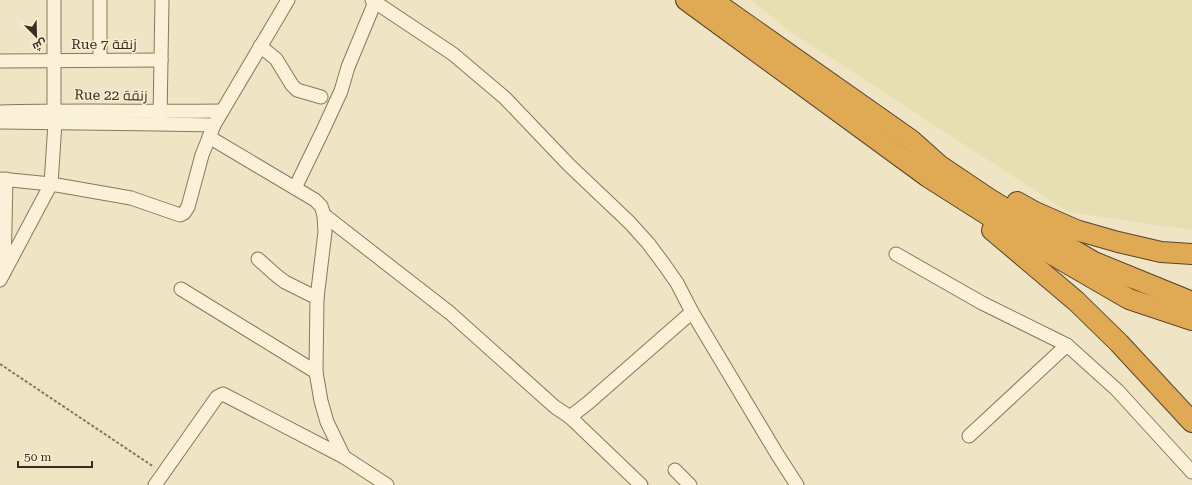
<svg xmlns="http://www.w3.org/2000/svg" width="1192" height="485" font-family="'Roboto Serif',Cairo,serif">
<rect width="100%" height="100%" fill="#efe5c4"/>
<path fill="#e5dfb1" d="M752,0H1192V230L1068,212L785,28Z"/>
<g fill="none" stroke-linecap="round" stroke-linejoin="round">
<g stroke="#8b765a" stroke-width="15">
<g id="minor">
<path d="M372,0L453,54L505,98L569,165L629,222L648,243L663,263L677,283L692,312L777,454L797,485"/>
<path d="M260,46L276,59L292,85L297,90L321,97"/>
<path d="M100,59V0"/>
<path d="M0,61L161,60"/>
<path d="M54,111V0"/>
<path d="M0,112C74,110 148,112 222,111"/>
<path d="M160,120L162,0"/>
<path d="M0,122L159,124L214,125"/>
<path d="M209,137L315,200L321,206L324,215L325,232L317,298L316,372L321,401L327,422L344,457"/>
<path d="M0,179L51,184L131,198L180,215L184,213L188,207L202,155L214,125L288,0"/>
<path d="M295,188L324,128L341,91L348,67L375,2"/>
<path d="M324,215L450,313L555,407L570,417L588,403L692,312"/>
<path d="M896,254L982,303L1067,345L1117,390L1192,472"/>
<path d="M258,259L277,276L285,282L317,298"/>
<path d="M4,271L6,179"/>
<path d="M0,280L51,184L55,123"/>
<path d="M181,289L316,372"/>
<path d="M570,417L641,485"/>
<path d="M969,436L1067,345"/>
<path d="M675,470L690,485"/>
<path d="M155,485L217,397L223,394L344,457L387,485"/>
</g>
</g>
<g stroke="#58442e" stroke-width="22">
<g id="highway">
<path d="M686,0L928,177L991,217L1053,255L1129,299L1192,320"/>
<path d="M712,0L911,140L939,165L988,198L1038,229L1094,262L1192,302"/>
<path d="M1017,202L1035,212L1076,230L1118,242L1161,252L1192,254"/>
<path d="M992,230L1076,301L1119,343L1192,422"/>
</g>
</g>
<path stroke="#8b765a" stroke-width="2" stroke-dasharray="3 2" stroke-linecap="butt" d="M0,364L154,467"/>
<use href="#minor" stroke="#faf1d8" stroke-width="13"/>
<use href="#highway" stroke="#e0a953" stroke-width="20"/>
</g>
<g text-anchor="middle" stroke-width="3" stroke-linejoin="round" paint-order="stroke">
<g font-size="14" fill="#3a2d1e" stroke="#f7eed4">
<text x="104" y="49">Rue 7 زنقة</text>
<text transform="translate(111 95) rotate(1)" y="5">Rue 22 زنقة</text>
</g>
</g>
<g transform="translate(36 36) rotate(157)" stroke="#f7eed4" stroke-width="3" paint-order="stroke">
<path d="M0-3L7 15L0 10L-7 15Z" fill="#3a2d1e"/>
<text y="-6" font-size="11" font-weight="bold" text-anchor="middle" fill="#3a2d1e">ش</text>
</g>
<path d="M18 461v6h74v-6" fill="none" stroke="#3a2d1e" stroke-width="2"/>
<text x="24" y="461" font-size="12" fill="#3a2d1e" stroke="#f7eed4" stroke-width="3" paint-order="stroke">50 m</text>
</svg>
